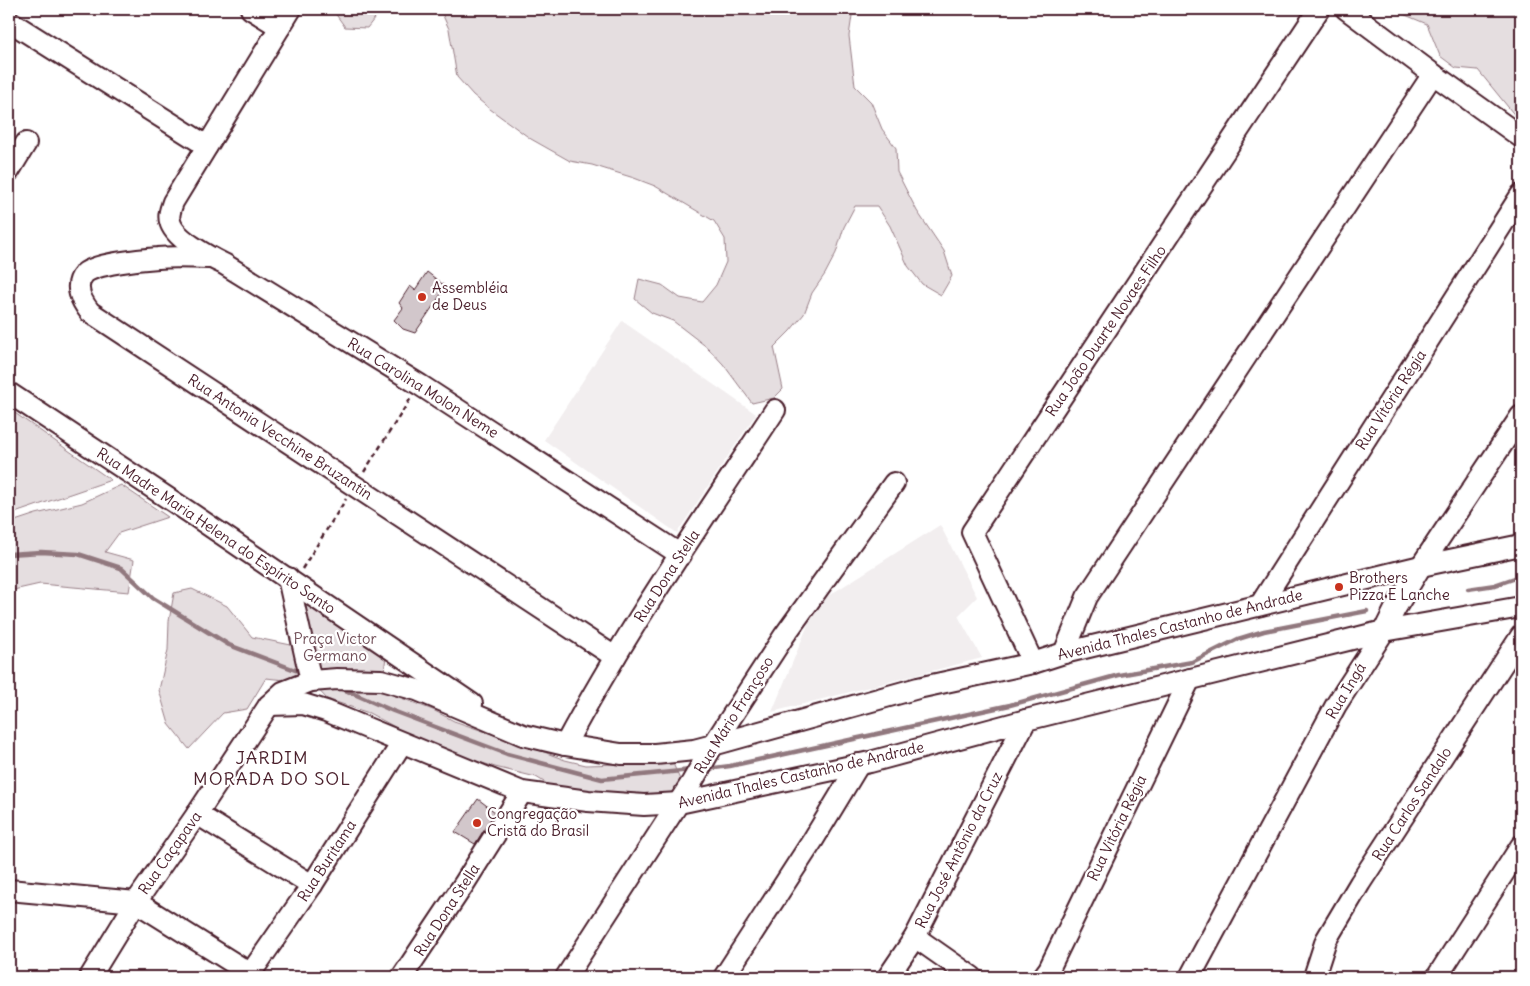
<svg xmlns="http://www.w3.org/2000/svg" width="1530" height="986" font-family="Delius,sans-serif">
<rect width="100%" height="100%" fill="#fff"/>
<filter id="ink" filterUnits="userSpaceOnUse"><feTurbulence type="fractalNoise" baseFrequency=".02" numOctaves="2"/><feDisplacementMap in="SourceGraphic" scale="10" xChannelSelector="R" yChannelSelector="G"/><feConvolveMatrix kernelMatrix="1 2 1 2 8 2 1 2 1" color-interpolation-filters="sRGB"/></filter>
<g filter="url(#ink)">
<g fill="#f2eeef">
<path d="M622,321L756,414L677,533L544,440Z"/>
<path d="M940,525L977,597L958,616L982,658L772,712L817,603Z"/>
</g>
<g fill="#e5dee0" stroke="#987e86">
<path d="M332,9H382L367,28L345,27Z"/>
<path d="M440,9H853L849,36L855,86L871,102L882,129L896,148L897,172L917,211L944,251L952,276L941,295L922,284L908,266L890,226L877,206H855L844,227L836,253L825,274L812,293L804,314L790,331L774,347L783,389L774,398L752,403L723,364L708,348L673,321L652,313L635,299L639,279L662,285L680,298L702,302L716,285L726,262L725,239L714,221L655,186L634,178L592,165L570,161L531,139L490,109L473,95L457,77L449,29Z"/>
<path d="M1391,9H1521V123L1478,70L1456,68L1440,56L1427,24Z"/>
<path d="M9,409L111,480L9,515Z"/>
<path d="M121,485L168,517L119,533L105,552L134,560L129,592L40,584L9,591V523L36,514L82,503Z"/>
<path d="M192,589L227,606L252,637L291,645L287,624L300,594L386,657L384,671L362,670L369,680L388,693L433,710L454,721L544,752L565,760L586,765L654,763L672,761L681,782L677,793L649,799L618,793L585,795L557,790L536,777L495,767L430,746L369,713L327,699L312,683L266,678L247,709L223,713L189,749L169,724L159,690L168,650L169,621L174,593Z"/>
</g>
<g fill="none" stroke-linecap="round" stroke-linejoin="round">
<g stroke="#91787e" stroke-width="4.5">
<path d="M9,554L41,552L78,554L121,568L153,598L229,645L303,673"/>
<path d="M1468,589L1495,585L1521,576"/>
<path d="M338,687L393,711L507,754L602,779L691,770"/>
<path d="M707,769L730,766L1010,705L1119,675L1192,662L1238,639L1264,631L1367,611"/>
</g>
</g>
<g fill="#d2c7cb" stroke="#4a1f2b">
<path d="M427,272L446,287L415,333L403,329L394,320L403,308L399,303L410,286L415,290Z"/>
<path d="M478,799L495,812L475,844L455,832Z"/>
</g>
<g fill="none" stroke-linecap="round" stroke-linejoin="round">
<g stroke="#4a1f2b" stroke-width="24">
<g id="minor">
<path d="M251,9L280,27"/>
<path d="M291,9L173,202C171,208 168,215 170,221C173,238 209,257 224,264L420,385L681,555"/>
<path d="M1346,9L1433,74L1521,137"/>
<path d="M9,21L207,146"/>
<path d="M9,171L26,143"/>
<path d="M212,258C194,258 176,256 158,258C144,259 91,264 84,274C73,286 82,302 90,312L615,657"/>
<path d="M9,393L189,512L472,704"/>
<path d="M288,578L311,681"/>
<path d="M1260,605L1521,195"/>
<path d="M1064,653L1087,597L1433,74"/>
<path d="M1033,663L972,532L1319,9"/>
<path d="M269,705L303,704L326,711L522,792L588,801L644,805L679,803L870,762L1026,720L1384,631L1521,607"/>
<path d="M565,745C627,629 703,520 775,410"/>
<path d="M197,814L312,885"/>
<path d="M9,890L136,902L251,974"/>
<path d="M915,937L972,977"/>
<path d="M90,977L136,902L197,814L269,705L283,692L311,681L337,679L381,680L417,690L523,735L565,745L621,754H655L694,750L713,745L918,688L1033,663L1064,653L1421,566L1521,545"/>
<path d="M248,977L312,885L402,743"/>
<path d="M402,977L464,884L522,792"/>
<path d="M566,977L692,782L713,745L784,636L894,483"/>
<path d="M724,977L813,840L859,764"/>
<path d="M888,977L915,937L1026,720"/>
<path d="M1043,977L1049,969L1190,679"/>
<path d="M1190,977L1336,705L1384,631L1395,609L1421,566L1521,416"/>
<path d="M1314,977L1326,940L1360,883L1521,636"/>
<path d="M1437,977L1521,846"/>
</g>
</g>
<g stroke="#4a1f2b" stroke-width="2.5" stroke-dasharray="5 4" stroke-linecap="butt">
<path d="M364,472L411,398"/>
<path d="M302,569L346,499"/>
</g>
<use href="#minor" stroke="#fff" stroke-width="20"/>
</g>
</g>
<g fill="#c8321e" stroke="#fff" stroke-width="2">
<circle cx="422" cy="297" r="5"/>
<circle cx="1339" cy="587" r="5"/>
<circle cx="477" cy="823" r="5"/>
</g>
<g text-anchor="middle" stroke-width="4.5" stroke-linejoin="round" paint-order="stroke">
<g font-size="15" fill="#4a1f2b" stroke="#fff" text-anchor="start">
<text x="432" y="293">Assembléia<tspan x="432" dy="17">de Deus</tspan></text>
<text x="1349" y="583">Brothers<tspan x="1349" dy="17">Pizza E Lanche</tspan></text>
<text x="487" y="819">Congregação<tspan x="487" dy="17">Cristã do Brasil</tspan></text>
</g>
<g font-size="15" fill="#4a1f2b" stroke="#fff">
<text transform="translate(1106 331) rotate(-56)" y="5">Rua João Duarte Novaes Filho</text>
<text transform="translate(423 388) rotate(32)" y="5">Rua Carolina Molon Neme</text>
<text transform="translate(1391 400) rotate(-57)" y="5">Rua Vitória Régia</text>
<text transform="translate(280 437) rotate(33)" y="5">Rua Antonia Vecchine Bruzantin</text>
<text transform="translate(216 531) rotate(34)" y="5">Rua Madre Maria Helena do Espírito Santo</text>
<text transform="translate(667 576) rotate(-57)" y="5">Rua Dona Stella</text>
<text transform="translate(1180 625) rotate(-14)" y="5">Avenida Thales Castanho de Andrade</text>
<text transform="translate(1346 691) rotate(-59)" y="5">Rua Ingá</text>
<text transform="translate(734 715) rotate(-58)" y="5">Rua Mário Françoso</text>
<text transform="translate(801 775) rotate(-13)" y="5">Avenida Thales Castanho de Andrade</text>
<text transform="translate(1412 804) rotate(-57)" y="5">Rua Carlos Sandalo</text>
<text transform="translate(1117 828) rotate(-64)" y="5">Rua Vitória Régia</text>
<text transform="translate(959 850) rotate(-63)" y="5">Rua José Antônio da Cruz</text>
<text transform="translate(170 853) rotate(-55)" y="5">Rua Caçapava</text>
<text transform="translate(327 861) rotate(-57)" y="5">Rua Buritama</text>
<text transform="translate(447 910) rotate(-57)" y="5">Rua Dona Stella</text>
</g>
<g font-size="15" fill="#714f58" stroke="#fff">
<text x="335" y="644">Praça Victor<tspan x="335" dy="17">Germano</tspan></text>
</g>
<g font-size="18" letter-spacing="1" fill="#4a1f2b" stroke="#fff">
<text x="272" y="764">JARDIM<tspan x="272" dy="21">MORADA DO SOL</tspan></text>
</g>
</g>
<rect width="1530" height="986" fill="none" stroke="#fff" stroke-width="30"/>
<rect x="15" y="15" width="1500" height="956" fill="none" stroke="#4a1f2b" stroke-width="2" filter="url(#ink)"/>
</svg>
